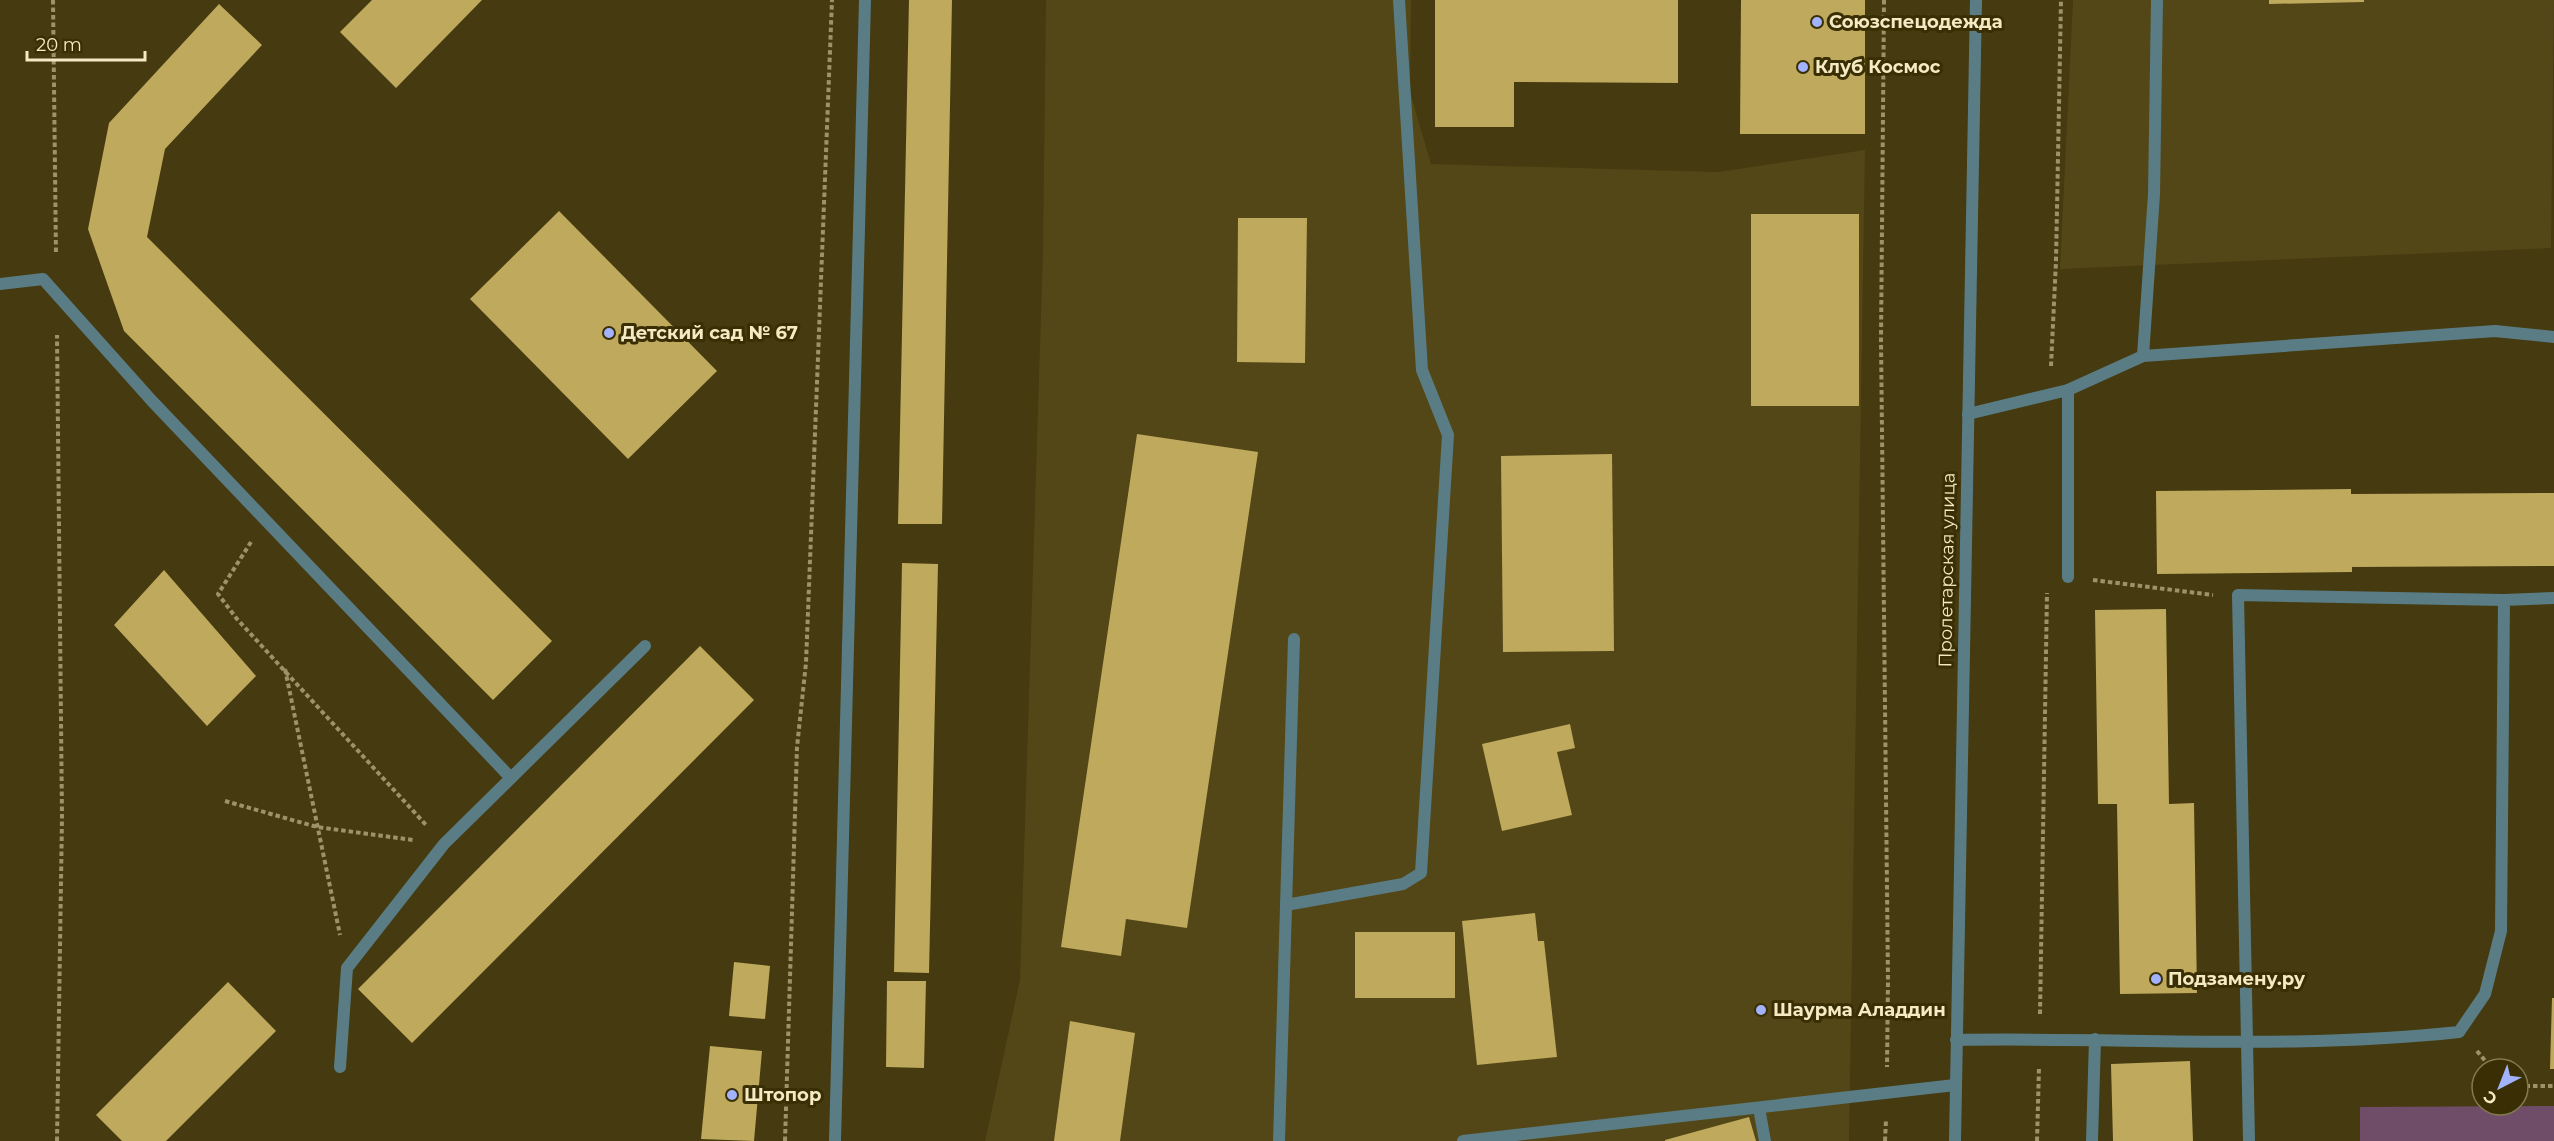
<svg xmlns="http://www.w3.org/2000/svg" width="2554" height="1141" font-family="Montserrat,sans-serif">
<rect width="100%" height="100%" fill="#453a10"/>
<g fill="#534717">
<path d="M1046,0H1411L1410,92L1431,164L1718,172L1865,150L1849,1141H985L1020,980L1043,251Z"/>
<path d="M2073,0H2554L2551,248L2060,269Z"/>
</g>
<path fill="#6f4d68" d="M2554,1106V1141H2360V1107Z"/>
<g fill="#bea95d">
<path d="M372,0H482L396,88L340,32Z"/>
<path d="M909,0H952L942,524H898Z"/>
<path d="M1435,0H1678V83L1514,82V127H1435Z"/>
<path d="M1741,0H1865V134H1740Z"/>
<path d="M2269,0H2364V2L2269,4Z"/>
<path d="M219,4L262,45L165,149L147,237L552,641L493,700L124,331L88,229L109,123Z"/>
<path d="M559,211L717,371L628,459L470,299Z"/>
<rect x="1751" y="214" width="108" height="192"/>
<path d="M1238,218H1307L1305,363L1237,362Z"/>
<path d="M1137,434L1258,452L1187,928L1126,919L1121,956L1061,947Z"/>
<path d="M1612,454L1614,651L1503,652L1501,456Z"/>
<path d="M2351,489V494L2554,493V566L2352,567V572L2157,574L2156,491Z"/>
<path d="M902,563L938,564L929,973L894,972Z"/>
<path d="M164,570L256,676L207,726L114,625Z"/>
<path d="M2166,609L2169,804L2194,803L2197,993L2120,994L2117,804H2098L2095,610Z"/>
<path d="M700,646L754,700L412,1043L358,989Z"/>
<path d="M1570,724L1575,748L1557,752L1572,815L1502,831L1482,744Z"/>
<path d="M1535,913L1538,941H1544L1557,1057L1477,1065L1462,921Z"/>
<rect x="1355" y="932" width="100" height="66"/>
<path d="M734,962L770,966L765,1019L729,1016Z"/>
<path d="M887,981H926L924,1068L886,1067Z"/>
<path d="M228,982L276,1031L166,1141H122L96,1115Z"/>
<path d="M2552,998H2554V1069H2550Z"/>
<path d="M1070,1021L1135,1033L1120,1141H1054Z"/>
<path d="M710,1046L762,1051L754,1141L701,1139Z"/>
<path d="M2190,1061L2193,1141H2113L2111,1064Z"/>
<path d="M1749,1117L1756,1141H1665V1140Z"/>
</g>
<g fill="none" stroke-linecap="round" stroke-linejoin="round">
<g stroke="#9d936b" stroke-width="4" stroke-dasharray="4.5 3" stroke-linecap="butt">
<path d="M53,0L56,255"/>
<path d="M1884,0L1881,340L1888,980L1887,1067"/>
<path d="M2051,366L2056,261L2061,0"/>
<path d="M251,542L218,594L237,619L427,826"/>
<path d="M2093,580L2213,595"/>
<path d="M285,669L340,935"/>
<path d="M225,801L317,827L413,840"/>
<path d="M2040,1014L2047,593"/>
<path d="M2477,1051L2492,1069"/>
<path d="M2518,1086H2554"/>
<path d="M57,1141L62,817L57,335"/>
<path d="M785,1141L797,747L806,663L832,0"/>
<path d="M1885,1141L1886,1120"/>
<path d="M2037,1141L2039,1067"/>
</g>
<g stroke="#5a7d85" stroke-width="12">
<path d="M0,284L43,279L152,401L511,778"/>
<path d="M2143,356L2154,194L2157,0"/>
<path d="M1968,414L2068,390L2143,356L2495,331L2554,337"/>
<path d="M2068,577V390"/>
<path d="M1286,905L1403,884L1421,873L1448,435L1422,370L1399,0"/>
<path d="M1956,1040C2124,1037 2292,1050 2459,1032L2485,994L2501,931L2504,600L2554,598"/>
<path d="M340,1067L347,968L444,844L645,646"/>
<path d="M1759,1108L1765,1141"/>
<path d="M835,1141L865,0"/>
<path d="M1279,1141L1294,639"/>
<path d="M1463,1141L1955,1085"/>
<path d="M2092,1141L2095,1039"/>
<path d="M2249,1141L2238,595L2504,600"/>
</g>
<path stroke="#5a7d85" stroke-width="12" d="M1955,1141L1976,0"/>
</g>
<g fill="#a2b2fd" stroke="#3a2f04" stroke-width="2">
<circle cx="1817" cy="22" r="6"/>
<circle cx="1803" cy="67" r="6"/>
<circle cx="609" cy="333" r="6"/>
<circle cx="2156" cy="979" r="6"/>
<circle cx="1761" cy="1010" r="6"/>
<circle cx="732" cy="1095" r="6"/>
</g>
<g text-anchor="middle" stroke-width="6" stroke-linejoin="round" paint-order="stroke">
<g font-size="18" font-weight="bold" fill="#f4eac4" stroke="#3a2f04" text-anchor="start">
<text x="1829" y="28">Союзспецодежда</text>
<text x="1815" y="73">Клуб Космос</text>
<text x="621" y="339">Детский сад № 67</text>
<text x="2168" y="985">Подзамену.ру</text>
<text x="1773" y="1016">Шаурма Аладдин</text>
<text x="744" y="1101">Штопор</text>
</g>
<g font-size="18" fill="#f4eac4" stroke="#3a2f04">
<text transform="translate(1947 570) rotate(-89)" y="6">Пролетарская улица</text>
</g>
</g>
<g transform="translate(2500 1087) rotate(222)"><circle r="28" fill="#3a2f04" stroke="#847a51" stroke-width="1.5"/>
<path d="M0-4.5L10 22L0 15L-10 22Z" fill="#a2b2fd"/>
<text y="-9" font-size="16" font-weight="bold" text-anchor="middle" fill="#f4eac4">С</text>
</g>
<path d="M27 51v9h118v-9" fill="none" stroke="#f4eac4" stroke-width="3"/>
<text x="36" y="51" font-size="18" fill="#f4eac4" stroke="#3a2f04" stroke-width="4.5" paint-order="stroke">20 m</text>
</svg>
